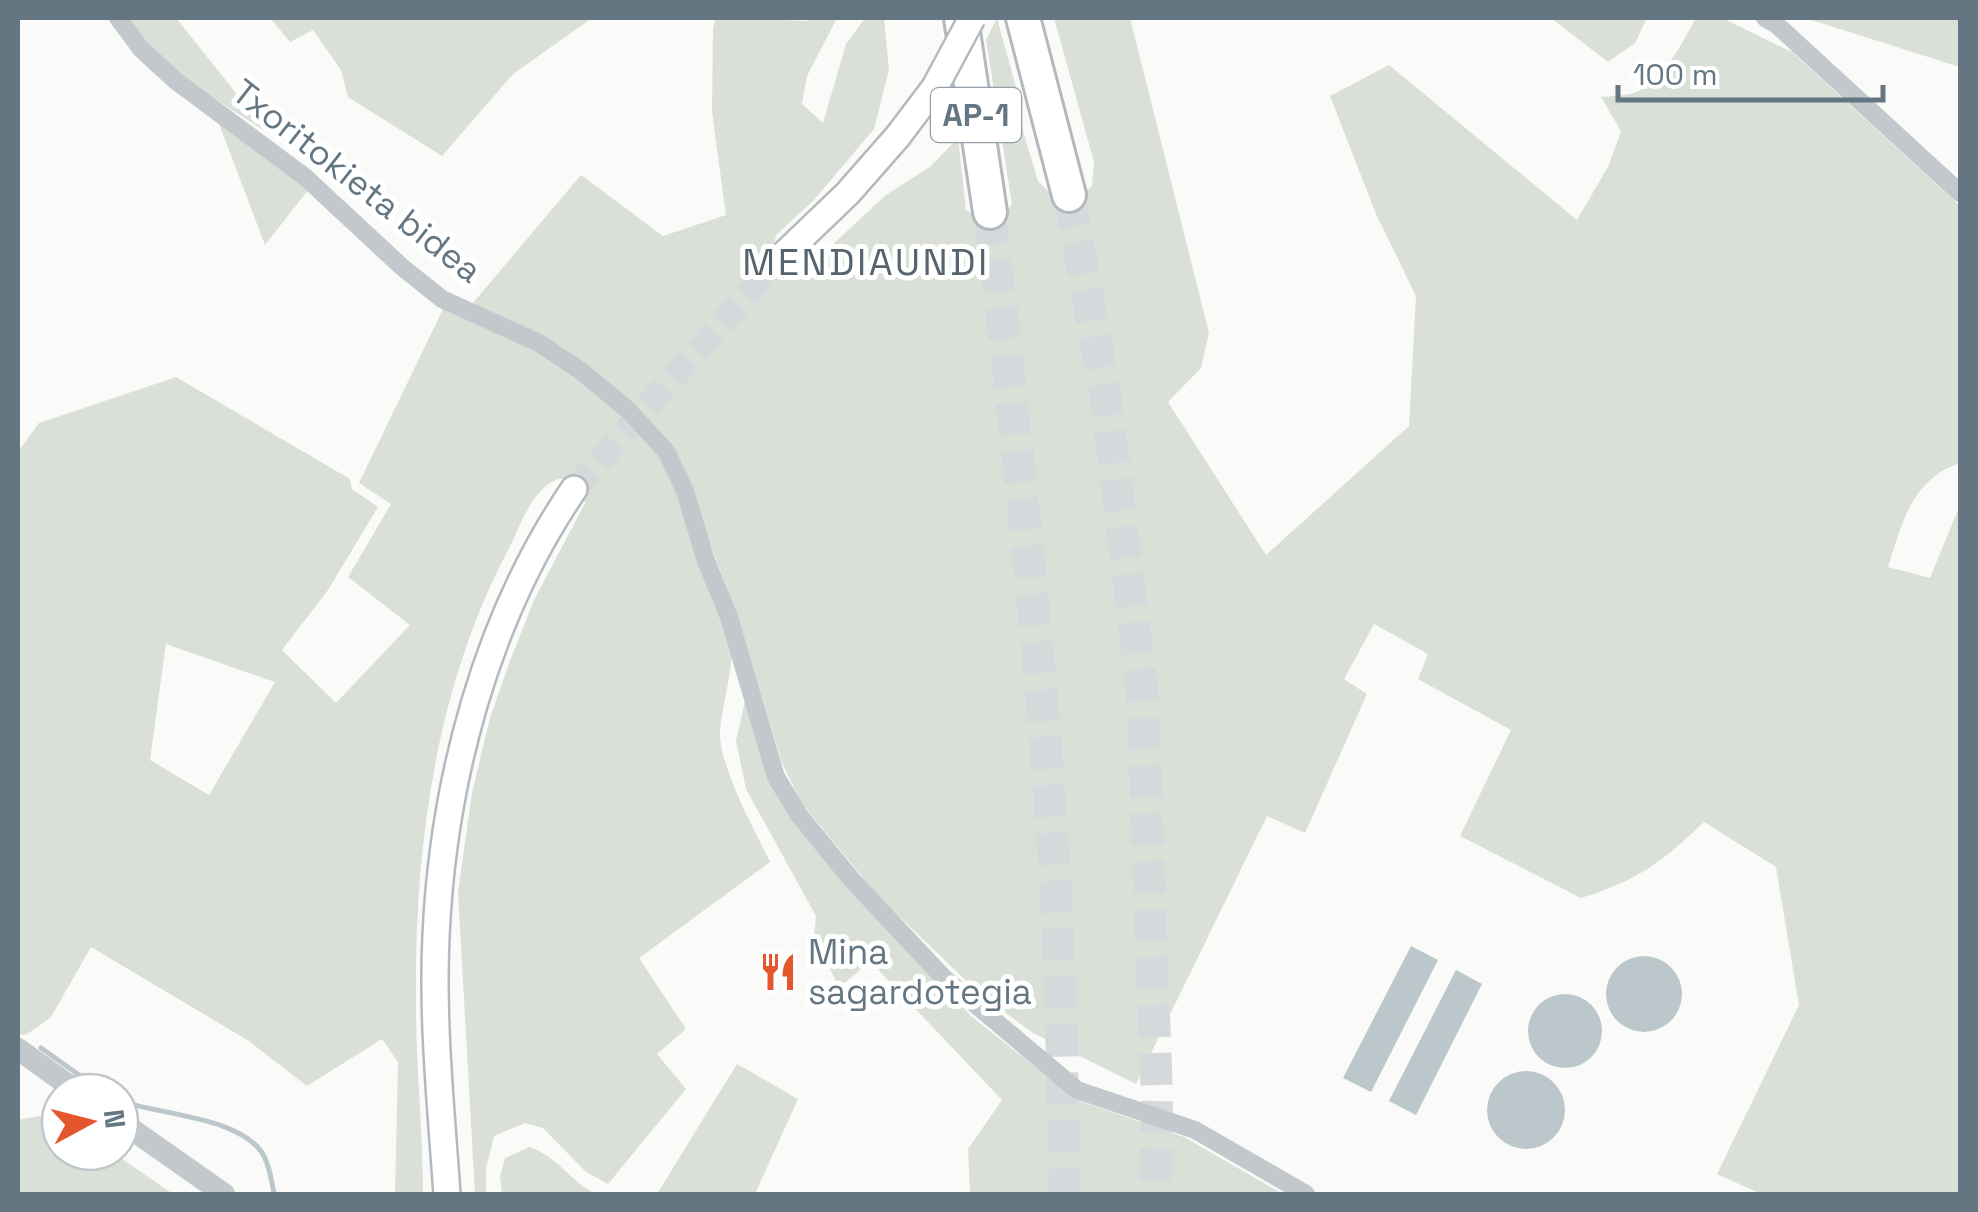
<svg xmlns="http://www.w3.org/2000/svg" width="1978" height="1212" viewBox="0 0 1978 1212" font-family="'Space Grotesk',sans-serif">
	<rect width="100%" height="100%" fill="#fafaf8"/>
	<!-- green -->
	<path fill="#dadfd7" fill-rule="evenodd" d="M 126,18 L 176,18 L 268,133 C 212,97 168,71 126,18 Z
		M 270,18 L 592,18 L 513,74 L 442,156 L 348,97 L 341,70 L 313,30 L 290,42 Z
		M 716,18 L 807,21 L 809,18 L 837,18 L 807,76 L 802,104 L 823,123 L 846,44 L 865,18 L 884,18 L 889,70 L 874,129 L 814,200 L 776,235 L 772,256 L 791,266 L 817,259 L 886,195 L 930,167 L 958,138 L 966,210 L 980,220 L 1002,218 L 1012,204 L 986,40 L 997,18 L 1019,98 L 1023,131 L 1038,181 L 1057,200 L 1078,197 L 1092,186 L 1094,162 L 1054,18 L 1130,18 L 1209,333 L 1201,368 L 1168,402 L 1266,555 L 1409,426 L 1416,296 L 1376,214 L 1330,96 L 1389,65 L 1577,220 L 1609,165 L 1621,131 L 1601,97 C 1611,96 1624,96 1634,93 C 1663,82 1682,43 1696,18 L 1722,18 L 1792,52 L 1960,206 L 1960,463 C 1912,479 1902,523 1888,567 L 1930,578 L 1960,505 L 1960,1194 L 1761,1194 L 1717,1174 L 1799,1005 L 1776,867 L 1704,822 C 1662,862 1637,881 1581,898 L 1460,836 L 1511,730 L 1418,679 L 1428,654 L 1374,624 L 1344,679 L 1367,694 L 1305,833 L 1267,816 L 1136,1084 L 1033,1033 L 980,994 L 877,895 L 801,802 L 782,763 L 736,611 L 708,539 L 645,420 L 472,304 L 581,175 L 663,236 L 726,215 L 712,112 L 713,28 Z
		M 1551,18 L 1647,18 L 1635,43 L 1608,62 Z
		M 1805,18 L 1960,18 L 1960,67 Z
		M 218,121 L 309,189 L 265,245 Z
		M 444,307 C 528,344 624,387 669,473 C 679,491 684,512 690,531 C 704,570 718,609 732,647 C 732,677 722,703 720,732 C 719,766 755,831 770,862 L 639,958 L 686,1029 L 657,1054 L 686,1089 L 608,1184 L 586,1172 L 543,1128 L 525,1123 L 494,1136 L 486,1168 L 486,1194 L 475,1194 L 458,892 L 472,793 L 490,718 L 510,661 L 534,600 L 585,503 L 582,481 C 576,480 565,478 559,479 C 532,486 519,530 507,552 C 435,690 414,850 416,1004 C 416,1067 423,1131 423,1194 L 395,1194 L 398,1062 L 382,1039 L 307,1086 L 249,1041 L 91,947 L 51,1017 L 26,1035 L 18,1034 L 18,452 L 39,423 L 176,377 L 350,479 L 352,489 L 378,507 L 328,590 L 282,650 L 336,703 L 410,625 L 348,577 L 391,504 L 359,483 ZM 166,644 L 275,682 L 209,795 L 150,760 Z
		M 746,697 L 768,777 L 861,899 L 971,1016 L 1077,1100 L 1184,1137 L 1283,1194 L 970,1194 L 968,1149 L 1002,1100 L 870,961 L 839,988 L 814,935 L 816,916 L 746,789 L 736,741 Z
		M 737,1064 L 798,1099 L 755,1194 L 657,1194 Z
		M 56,1113 L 60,1116 L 60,1152 L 112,1152 L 173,1194 L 18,1194 L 18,1120 Z
		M 529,1147 C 556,1155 571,1182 596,1194 L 502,1194 L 500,1176 L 505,1158 Z"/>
	<!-- water -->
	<path fill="#bbc7cb" d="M 1411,946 L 1438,960 L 1371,1092 L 1343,1078 Z
		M1606 994a38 38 0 1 1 76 0a38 38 0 1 1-76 0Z
		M 1456,970 L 1482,984 L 1416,1115 L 1389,1101 Z
		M1528 1031a37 37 0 1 1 74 0a37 37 0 1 1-74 0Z
		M1487 1110a39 39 0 1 1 78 0a39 39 0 1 1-78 0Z"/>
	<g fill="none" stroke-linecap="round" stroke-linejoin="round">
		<!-- stream -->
		<path stroke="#bbc7cb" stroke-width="5" d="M 41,1048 L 103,1092
			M 120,1101 C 161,1115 243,1117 264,1156 C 270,1168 272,1182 274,1194"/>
		<!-- secondary-tunnel -->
		<path stroke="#d5d9db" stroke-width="25" stroke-dasharray="25 12" stroke-linecap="butt" d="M 574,489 L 777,261"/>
		<!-- motorway-tunnel -->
		<path stroke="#d5d9db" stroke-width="32" stroke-dasharray="32 16" stroke-linecap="butt" d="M 1069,195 L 1106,398 L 1142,691 L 1157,1097 L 1155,1194
			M 990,212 C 1019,461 1048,710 1059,960 C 1062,1038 1063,1116 1065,1194"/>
		<!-- secondary casing -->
		<g stroke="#b3babf" stroke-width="30">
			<path id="secondary" d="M 777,261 L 848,193 L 898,136
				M 447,1194 C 441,1109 432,1021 436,936 C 443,781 486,618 574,489"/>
		</g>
		<!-- motorway casing -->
		<g stroke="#b4b9bd" stroke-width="38">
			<path id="motorway" d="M 961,18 L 990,212
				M 1023,18 L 1069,195"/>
		</g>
		<!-- minor -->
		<path stroke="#c3c8cc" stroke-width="18" d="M 118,18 L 141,49 L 176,81 L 305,177 L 402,267 L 442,299 L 539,343 L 581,371 L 628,410 L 666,451 L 685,491 L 705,558 L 729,617 L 776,777 L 799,815 L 852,880 L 944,978 L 1077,1090 L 1195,1130 L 1306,1194
			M 1765,18 L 1777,25 L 1960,193"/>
		<!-- tertiary -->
		<path stroke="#c3c8cc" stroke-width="22" d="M 18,1049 L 78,1092
			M 120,1121 L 224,1194"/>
		<!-- secondary -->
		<use href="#secondary" stroke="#fff" stroke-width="25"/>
		<!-- motorway -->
		<use href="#motorway" stroke="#fff" stroke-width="32"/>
		<!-- secondary-bridge casing -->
		<g stroke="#b3babf" stroke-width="30" stroke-linecap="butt">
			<path id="secondary-bridge" d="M 898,136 L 935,87 L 972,18"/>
		</g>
		<!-- secondary-bridge -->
		<use href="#secondary-bridge" stroke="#fff" stroke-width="25"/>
	</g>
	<!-- icons -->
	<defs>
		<g id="restaurant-bare" transform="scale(3)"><path d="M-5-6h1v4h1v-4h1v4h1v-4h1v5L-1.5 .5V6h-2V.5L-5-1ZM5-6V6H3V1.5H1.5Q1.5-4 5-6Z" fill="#e4572e" stroke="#fff" stroke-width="2.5" paint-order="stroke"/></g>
	</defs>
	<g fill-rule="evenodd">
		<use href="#restaurant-bare" x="778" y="972"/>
	</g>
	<g text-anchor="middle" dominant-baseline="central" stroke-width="10" stroke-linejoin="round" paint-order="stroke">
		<!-- shield labels -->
		<rect fill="#fff" stroke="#939fa8" stroke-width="2.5" x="931" y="88" width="90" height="54" rx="8"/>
		<g font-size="32" font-weight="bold" fill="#657683">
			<text x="976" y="115">AP-1</text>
		</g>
		<!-- street labels -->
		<g font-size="35" fill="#657683" stroke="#fff">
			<text transform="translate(357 181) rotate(38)">Txoritokieta bidea</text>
		</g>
		<!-- poi labels -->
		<g font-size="35" fill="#657683" stroke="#fff" text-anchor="start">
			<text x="808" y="952">Mina<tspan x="808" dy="40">sagardotegia</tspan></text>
		</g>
		<!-- neighbourhood labels -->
		<g font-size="38" letter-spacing="2.5" fill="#57646e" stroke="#fff">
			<text x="866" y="262">MENDIAUNDI</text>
		</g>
	</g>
	<!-- border -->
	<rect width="1978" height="1212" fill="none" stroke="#657683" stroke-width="40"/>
	<!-- north arrow -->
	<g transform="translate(90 1122) rotate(83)"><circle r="48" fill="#ffffff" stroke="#c1c8cd" stroke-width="2.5"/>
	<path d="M0-8L18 38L0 25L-18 38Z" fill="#e4572e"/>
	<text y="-15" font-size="28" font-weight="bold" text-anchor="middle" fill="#657683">N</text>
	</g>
	<!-- scale -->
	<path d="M1618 85v15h265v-15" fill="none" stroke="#657683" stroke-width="5"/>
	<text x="1633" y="85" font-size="30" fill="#657683" stroke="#ffffff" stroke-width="8" paint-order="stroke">100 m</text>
</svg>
